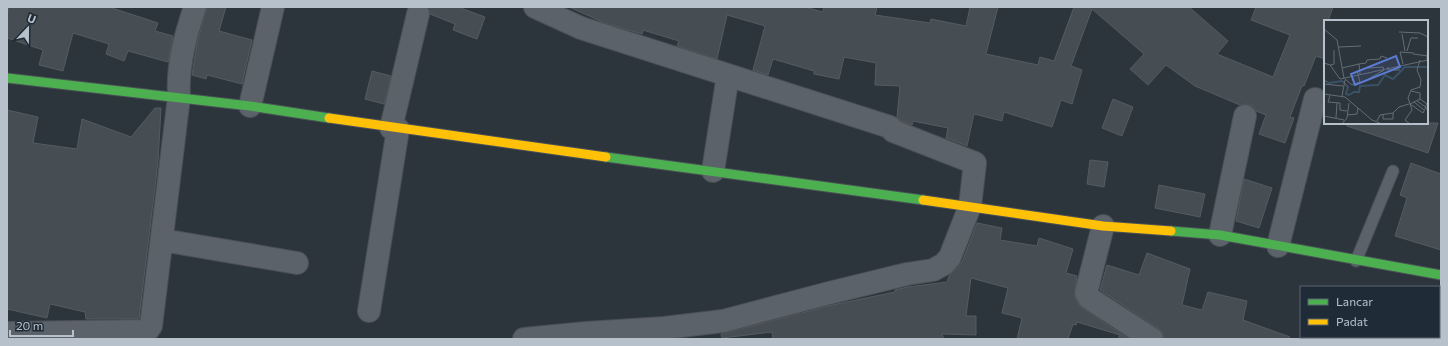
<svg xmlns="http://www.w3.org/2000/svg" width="1448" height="346" viewBox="0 0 1448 346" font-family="Commissioner,sans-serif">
	<rect width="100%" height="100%" fill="#2c343c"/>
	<!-- building -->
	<path fill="#464d53" stroke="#545c63" d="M 9,7 L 109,7 L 158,23 L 155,31 L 173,36 L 168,62 L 128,51 L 124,61 L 106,54 L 109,44 L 73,33 L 63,71 L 39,65 L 43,50 L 7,38 L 7,14 Z
		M 207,7 L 226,7 L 219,31 L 252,40 L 242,84 L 207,75 L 206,79 L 192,75 L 197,43 Z
		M 428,7 L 458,7 L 485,17 L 477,39 L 453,30 L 455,24 L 430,14 Z
		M 569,7 L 805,7 L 823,12 L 824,7 L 877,7 L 875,15 L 930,23 L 931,19 L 966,26 L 970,7 L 998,7 L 986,54 L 1038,65 L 1040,57 L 1054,61 L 1074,7 L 1189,7 L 1228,41 L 1217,54 L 1273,77 L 1290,35 L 1251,20 L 1256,7 L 1333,7 L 1328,21 L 1325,21 L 1325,59 L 1316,56 L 1304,86 L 1302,86 L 1290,117 L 1294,118 L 1285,143 L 1259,134 L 1266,115 L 1256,111 L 1253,106 L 1248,104 L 1240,105 L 1195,86 L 1166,65 L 1148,85 L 1130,69 L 1144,54 L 1092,9 L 1071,66 L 1082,70 L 1072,104 L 1061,100 L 1052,127 L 1004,112 L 1002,121 L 974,114 L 967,146 L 946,138 L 948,128 L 913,121 L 912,125 L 901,121 L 897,117 L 900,86 L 875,85 L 876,63 L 844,57 L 839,79 L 814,74 L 814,71 L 773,59 L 768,75 L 753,70 L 765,26 L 727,15 L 717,59 L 677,46 L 679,41 L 643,30 L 642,34 L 605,23 Z
		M 372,71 L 391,76 L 384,104 L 365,99 Z
		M 1113,99 L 1133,107 L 1122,136 L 1102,128 Z
		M 155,108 L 161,108 L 158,162 L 139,319 L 86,319 L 85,312 L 50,304 L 47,318 L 7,309 L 7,110 L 38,117 L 33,143 L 77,149 L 82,119 L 131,137 Z
		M 1347,123 L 1438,123 L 1428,153 L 1347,126 Z
		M 1090,160 L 1108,162 L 1104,187 L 1087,184 Z
		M 1411,163 L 1441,174 L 1441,250 L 1395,236 L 1407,198 L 1400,195 Z
		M 1244,179 L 1272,188 L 1259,228 L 1236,221 Z
		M 1159,185 L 1205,194 L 1200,217 L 1155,208 Z
		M 977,223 L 1002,228 L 1000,240 L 1037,246 L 1039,238 L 1073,249 L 1066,273 L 1077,276 L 1074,295 L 1078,304 L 1082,308 L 1129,339 L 1118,339 L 1120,335 L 1077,322 L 1076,325 L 1073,324 L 1068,339 L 1017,339 L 1022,318 L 1002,313 L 1008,288 L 971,278 L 966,316 L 976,316 L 976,335 L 942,334 L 944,339 L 773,339 L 772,332 L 722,338 L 721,334 L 832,305 L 895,292 L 895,290 L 908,287 L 947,282 L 949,276 L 953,272 L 962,262 Z
		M 1147,253 L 1190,269 L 1182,305 L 1202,310 L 1208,292 L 1247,301 L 1243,320 L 1290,337 L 1289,339 L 1164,339 L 1163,333 L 1159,329 L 1100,290 L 1107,265 L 1139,275 Z"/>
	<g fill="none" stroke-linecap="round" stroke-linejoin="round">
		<!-- lane casing -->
		<g stroke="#4a5056" stroke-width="13">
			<path id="lane" d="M 1356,261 L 1393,171"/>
		</g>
		<!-- street casing -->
		<g stroke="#4a5056" stroke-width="24">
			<path id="street" d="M 250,106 L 273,7
				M 391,128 L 418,14
				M 713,171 L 728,75
				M 1103,226 L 1086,293 L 1089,298 L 1152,339
				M 1220,235 L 1245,116
				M 162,240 L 297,263
				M 1278,246 L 1315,99
				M 369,311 L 398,129
				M 7,333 L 147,331 L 151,326 L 179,97 C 177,66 185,36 195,7
				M 524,339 L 586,333 L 664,328 L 723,321 L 829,293 L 907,274 L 933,270 L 944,264 L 950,257 L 970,206 L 975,163 L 893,131 L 890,127 L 581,28 L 535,7"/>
		</g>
		<!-- fast casing -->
		<g stroke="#4a5056" stroke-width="11">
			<path id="fast" d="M 7,78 L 250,106 L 329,118
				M 606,157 L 923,200
				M 1171,231 L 1220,235 L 1441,275"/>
		</g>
		<!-- slow casing -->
		<g stroke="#4a5056" stroke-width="11">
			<path id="slow" d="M 329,118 L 606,157
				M 923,200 L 1103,226 L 1171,231"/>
		</g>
		<!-- lane -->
		<use href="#lane" stroke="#5c6269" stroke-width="11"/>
		<!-- street -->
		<use href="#street" stroke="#5c6269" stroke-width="22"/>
		<!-- fast -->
		<use href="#fast" stroke="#4caf50" stroke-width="9"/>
		<!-- slow -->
		<use href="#slow" stroke="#ffc107" stroke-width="9"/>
	</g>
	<!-- overview -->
	<g transform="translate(1324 20)">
		<rect width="104" height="104" fill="#2c343c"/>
		<path fill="none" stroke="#3a5266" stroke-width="2" d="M 0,60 L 5,63 L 18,61 L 24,67 L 22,74 L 25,75 L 30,72 L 35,72 L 36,66 L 54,65 L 61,55 L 69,59 L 81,47 L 104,47"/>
		<path fill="none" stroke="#646c75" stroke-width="1" d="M 0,9 L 13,20 L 20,58M 75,12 L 96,13 L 104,17M 78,14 L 81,31M 15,27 L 37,26M 83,31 L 87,18 L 94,18M 89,34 L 104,36M 43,40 L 56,39 L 57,36 L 63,38M 103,40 L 104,17M 0,43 L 6,45 L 16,59 L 104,40M 79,44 L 76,32 L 90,33M 6,45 L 10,44 L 10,30M 64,47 L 64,50 L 76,50M 18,48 L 35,44M 36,54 L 35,44 L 42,43 L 43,40M 21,59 L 28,65 L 36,62 L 33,51M 41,61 L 60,50 L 59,47 L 44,48M 0,64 L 19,66M 87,71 L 96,73 L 96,79M 0,74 L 21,77 L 48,100 L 58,104M 6,75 L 4,82 L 16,83 L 16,90 L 23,91M 18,76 L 21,60M 96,79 L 86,84 L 99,93 L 102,87M 96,79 L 103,84 L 101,87M 93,81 L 103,88 L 104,95M 90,82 L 100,90M 59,94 L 59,99 L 69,99 L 69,93M 23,95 L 33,94 L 34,88M 0,96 L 20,100M 12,98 L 13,83M 53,101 L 56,95 L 69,93 L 75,87 L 85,84M 18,104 L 23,98 L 25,83M 86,104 L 81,100 L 88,90 L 84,78 L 87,70 L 96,67 L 97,60 L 93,50 L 96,40"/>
		<path fill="#5b7cd3" fill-opacity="0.15" stroke="#5b7cd3" stroke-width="2" d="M 72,36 L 76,47 L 31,65 L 27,54 Z"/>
		<rect width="104" height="104" fill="none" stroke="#b7c1cb" stroke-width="2"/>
	</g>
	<!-- border -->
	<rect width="1448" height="346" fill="none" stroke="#b7c1cb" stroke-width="16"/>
	<!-- legend -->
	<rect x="1300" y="286" width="140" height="52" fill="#1f2b37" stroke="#5c6772"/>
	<rect x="1308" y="299" width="20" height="6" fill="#4caf50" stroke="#5c6772"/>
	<text x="1336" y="306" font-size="12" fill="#b7c1cb">Lancar</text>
	<rect x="1308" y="319" width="20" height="6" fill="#ffc107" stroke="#5c6772"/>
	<text x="1336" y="326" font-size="12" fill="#b7c1cb">Padat</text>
	<!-- north arrow -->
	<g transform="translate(28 28) rotate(22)" stroke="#1f2b37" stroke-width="3" paint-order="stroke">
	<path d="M0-3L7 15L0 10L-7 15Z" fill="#b7c1cb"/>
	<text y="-6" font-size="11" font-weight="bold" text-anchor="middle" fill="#b7c1cb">U</text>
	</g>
	<!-- scale -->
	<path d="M10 330v6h63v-6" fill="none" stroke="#b7c1cb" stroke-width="2"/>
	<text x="16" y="330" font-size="12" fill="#b7c1cb" stroke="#1f2b37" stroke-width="3" paint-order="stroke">20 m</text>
</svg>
